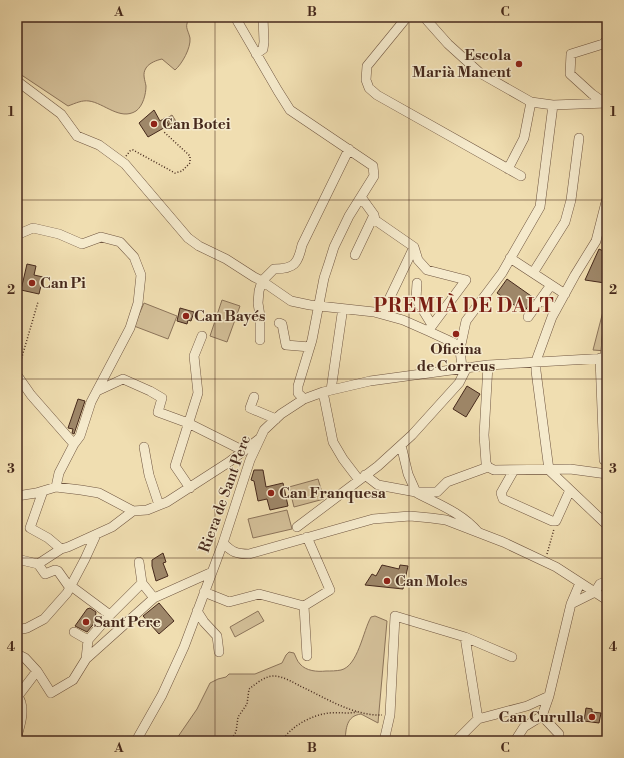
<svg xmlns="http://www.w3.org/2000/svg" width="624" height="758" viewBox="0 0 624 758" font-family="'Libre Bodoni',serif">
	<rect width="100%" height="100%" fill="#f0deb1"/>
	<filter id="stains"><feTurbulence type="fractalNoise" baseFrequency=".005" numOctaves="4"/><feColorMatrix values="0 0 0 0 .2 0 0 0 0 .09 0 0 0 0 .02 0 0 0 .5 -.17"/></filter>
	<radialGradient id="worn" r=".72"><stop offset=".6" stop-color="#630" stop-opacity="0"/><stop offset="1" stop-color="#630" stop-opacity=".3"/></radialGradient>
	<!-- green -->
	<path fill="#d3bf98" stroke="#8c745a" d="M 23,17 L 191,17 C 183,26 188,29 190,38 C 191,48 182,64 175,70 L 162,59 C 157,60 149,63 146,68 C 142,74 145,80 146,86 C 146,94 143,106 136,111 C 120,121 104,103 89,101 C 82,100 76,103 68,106 L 17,72 L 17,23 Z
		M 607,296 L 607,351 L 593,350 Z
		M 222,300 L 240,306 L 227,342 L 210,336 Z
		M 144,303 L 177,316 L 168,339 L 134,326 Z
		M 318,479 L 324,499 L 294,507 L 289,487 Z
		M 287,510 L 292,529 L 253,538 L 248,519 Z
		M 258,611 L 264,621 L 235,637 L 230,627 Z
		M 375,616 L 387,621 L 378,723 L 361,714 C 346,716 346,729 345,741 L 175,741 L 197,709 L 210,683 L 218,679 L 226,677 L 229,674 L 255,674 L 282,663 L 286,655 L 289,652 L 294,653 C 296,657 297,661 300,664 C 306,671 317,672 326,671 C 331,671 336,671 341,670 C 358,666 363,631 371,617 Z"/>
	<!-- water -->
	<path fill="#b6a07e" stroke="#897057" d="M 172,115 L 177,123 L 171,127 L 167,118 Z"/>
	<!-- building -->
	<path fill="#9e8769" stroke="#46291c" d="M 154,110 L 160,121 L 165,118 L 169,125 L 148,137 L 139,123 Z
		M 599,249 L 607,253 L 607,274 L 605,283 L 585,280 Z
		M 27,264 L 36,266 L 34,275 L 43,277 L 39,294 L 21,290 Z
		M 507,279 L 534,298 L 524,312 L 497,293 Z
		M 180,308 L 194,312 L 191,321 L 188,320 L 187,324 L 177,321 Z
		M 467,386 L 480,394 L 466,417 L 453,409 Z
		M 78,399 L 85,401 L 74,434 L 72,433 L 73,429 L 68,428 Z
		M 254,470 L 263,470 L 266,487 L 283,483 L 288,506 L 270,510 L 267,499 L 258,501 L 254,481 L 251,480 Z
		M 163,553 L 166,562 L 163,563 L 168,576 L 156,581 L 152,566 L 152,560 Z
		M 382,565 L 399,569 L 400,565 L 408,566 L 403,589 L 365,585 L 372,574 L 376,576 Z
		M 159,603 L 174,621 L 159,634 L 143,616 Z
		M 90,608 L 96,612 L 95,620 L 96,621 L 87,632 L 75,626 L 87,609 Z
		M 586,708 L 592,709 L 592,712 L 601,713 L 599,723 L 584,721 Z"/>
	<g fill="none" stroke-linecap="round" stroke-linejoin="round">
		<!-- minor casing -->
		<g stroke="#705641" stroke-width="10">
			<path id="minor" d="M 235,17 L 278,91 L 290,110 L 373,166 L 374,176 L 349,216 L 334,247 L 329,263 L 324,278 L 312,340 L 298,386 L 298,393 L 304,399
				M 407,17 L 367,66 L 366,80 L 369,88 L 377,95 L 521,176
				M 424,17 L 448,44 L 480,73 L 531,102 L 553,105 L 607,103
				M 256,54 L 263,49 L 264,42 L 263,17
				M 17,81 L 61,114 L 77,136 L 99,145 L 125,164 L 188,238 L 199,246 L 226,259 L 254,277 L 262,281 L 291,301 L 310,305 L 374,312 L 403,320 L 428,331 L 454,343 L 460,349 L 462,368
				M 605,103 L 592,94 L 570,74 L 571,54 L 603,44 L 607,40
				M 508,169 L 524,138 L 531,102
				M 361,197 L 374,215 L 375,220 L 414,247 L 418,260 L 427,270 L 466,280 L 428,331
				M 19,234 L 33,228 L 59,234 L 82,244 L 101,237 L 120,242 L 134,257 L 141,275 L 138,303 L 130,328 L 91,402 L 80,436 L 74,444
				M 355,255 L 374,215
				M 510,258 L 565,294
				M 533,273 L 565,222 L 571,200 L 579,138
				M 417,283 L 416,299 L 432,325
				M 541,299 L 556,310
				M 382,314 L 414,247
				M 528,317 L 551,285
				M 279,323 L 282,324 L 286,345 L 310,347
				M 260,340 L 260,316 L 258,303 L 259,291 L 262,281 L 274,269 C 294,269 298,264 302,245 L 349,149
				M 460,349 L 466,321 L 502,273 L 540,207 L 553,105
				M 600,358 L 604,460
				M 605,358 L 607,334
				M 17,375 L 31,395 L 74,444 L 59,473 L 56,487
				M 331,390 L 342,314
				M 97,391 L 123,379 L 150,391 L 162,398 L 158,412 L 188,423 L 244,451
				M 323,392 L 333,442 L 343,459 L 359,480
				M 254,397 L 250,408 L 276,419
				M 401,445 L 408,474 L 416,492
				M 144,447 L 149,475 L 159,505
				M 488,467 L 486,463 L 484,435 L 488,365
				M 514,470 L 501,493 L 503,499 L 552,521 L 556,521 L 570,490
				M 549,470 L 536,371 L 536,361 L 552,317 L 575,275 L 596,241 L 607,198
				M 549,470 L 607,525
				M 365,475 L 378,485 L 416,492 L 437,492 L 447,482 L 488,467 L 494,470 L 570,469 L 607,474
				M 190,488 L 175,466 L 198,393 L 194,356 L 202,336
				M 43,491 L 30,528 L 48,538 L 61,549
				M 417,493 C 438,504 462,513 478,532
				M 17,496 L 36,493 L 56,487 L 81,490 L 99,493 L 133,511
				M 297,527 L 378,466 L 412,435 L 459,383 L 467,367
				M 223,543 C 232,552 236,554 249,554 L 373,519 L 410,516 L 431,518 L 446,520 L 503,542 L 556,567 L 607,600
				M 17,559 L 38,564 L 61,549 L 68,547 L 112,527 L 133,511 L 147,510 L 167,502 L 229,462 L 259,439
				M 139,562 L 142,583 L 154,598
				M 38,564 L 45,574 L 55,570 L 58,571 L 70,588
				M 71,586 L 110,615
				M 204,592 L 229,602 L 259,594 L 304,606
				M 571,604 L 595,592 L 600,584 L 607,581
				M 304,606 L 330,590 L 307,537
				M 304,606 L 307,656
				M 197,611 L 204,622 L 217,636 L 219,652
				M 17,630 L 27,628 L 44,619 L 67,593 L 85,559 L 96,535
				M 74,632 L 88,640
				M 465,637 L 478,719
				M 17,654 L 25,658 L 37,671 L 18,696
				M 86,659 L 88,640 L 110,615 L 142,583
				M 37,671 L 51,693 L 73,680 L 86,659 L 154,598 L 212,572
				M 17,695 C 26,706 21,723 17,736
				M 542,716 L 559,734
				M 136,741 L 162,695 L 184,647 L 223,543 L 250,460 L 264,430 L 281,414 L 304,399 L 323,392 L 370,381 L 488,365 L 607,358
				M 384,741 L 390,715 L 395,616 L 465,637 L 512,657
				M 456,741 L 478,719 L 527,706 L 549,696
				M 515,741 L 524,727 L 542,716 L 549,696 L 571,604 L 580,583"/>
		</g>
		<!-- path -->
		<path stroke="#46291c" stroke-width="1.5" stroke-dasharray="1 2" stroke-linecap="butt" d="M 126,156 L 130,151 L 133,150 L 175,173 L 182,171 L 190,163 L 190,156 L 164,132
			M 19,367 L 38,302
			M 547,554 L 554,529
			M 230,741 L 236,732 L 238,717 L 247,704 L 249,689 C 256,684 264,676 274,676 C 282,676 293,682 300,686 C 326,698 353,716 382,715
			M 282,741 C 291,726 312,715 329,713 C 339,712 348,714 357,712"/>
		<!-- minor -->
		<use href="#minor" stroke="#f5eacc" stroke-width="9"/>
	</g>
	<!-- grid -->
	<path fill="none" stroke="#46291c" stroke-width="1" stroke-opacity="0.55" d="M 215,17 L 215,741M 409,17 L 409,741M 17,200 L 607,200M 17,379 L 607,379M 17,558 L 607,558"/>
	<!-- markers -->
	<g fill="#8f2418" stroke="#f5eacc" stroke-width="1.5">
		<circle cx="519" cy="64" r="4"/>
		<circle cx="154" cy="124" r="4"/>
		<circle cx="32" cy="283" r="4"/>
		<circle cx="186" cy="316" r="4"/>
		<circle cx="456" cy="334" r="4"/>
		<circle cx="271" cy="493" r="4"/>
		<circle cx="387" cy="581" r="4"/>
		<circle cx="86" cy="622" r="4"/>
		<circle cx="592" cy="717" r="4"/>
	</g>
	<g text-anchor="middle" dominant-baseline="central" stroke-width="3" stroke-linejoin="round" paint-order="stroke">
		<!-- poi labels -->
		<g font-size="15" font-weight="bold" fill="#46291c" stroke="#f5eacc" text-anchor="start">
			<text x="511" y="55" text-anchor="end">Escola<tspan x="511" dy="17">Marià Manent</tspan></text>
			<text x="162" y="124">Can Botei</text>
			<text x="40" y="283">Can Pi</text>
			<text x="194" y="316">Can Bayés</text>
			<text x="456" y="349" text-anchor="middle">Oficina<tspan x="456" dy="17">de Correus</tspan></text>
			<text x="279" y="493">Can Franquesa</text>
			<text x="395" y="581">Can Moles</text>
			<text x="94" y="622">Sant Pere</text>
			<text x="584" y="717" text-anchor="end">Can Curulla</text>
		</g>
		<!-- street labels -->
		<g font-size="15" fill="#46291c" stroke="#f5eacc">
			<text transform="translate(225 494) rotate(-70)">Riera de Sant Pere</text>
		</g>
		<!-- district labels -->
		<g font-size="19" font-weight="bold" letter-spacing="1" fill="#7a1f14" stroke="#f5eacc">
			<text x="464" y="306">PREMIÀ DE DALT</text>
		</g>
	</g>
	<!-- margin -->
	<rect width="624" height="758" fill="none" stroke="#f0deb1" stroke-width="44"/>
	<rect x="22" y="22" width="580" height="714" fill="none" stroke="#46291c" stroke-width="1.5"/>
	<g font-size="13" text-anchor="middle" font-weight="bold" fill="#46291c">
		<text x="119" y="16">A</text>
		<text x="312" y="16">B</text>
		<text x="505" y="16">C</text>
		<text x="11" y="116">1</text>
		<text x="613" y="116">1</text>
		<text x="11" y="294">2</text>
		<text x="613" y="294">2</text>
		<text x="11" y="473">3</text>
		<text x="613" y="473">3</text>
		<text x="11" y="651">4</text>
		<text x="613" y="651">4</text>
		<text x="119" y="752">A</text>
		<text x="312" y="752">B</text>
		<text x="505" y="752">C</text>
	</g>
	<rect width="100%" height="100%" filter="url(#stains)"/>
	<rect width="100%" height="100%" fill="url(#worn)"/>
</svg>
